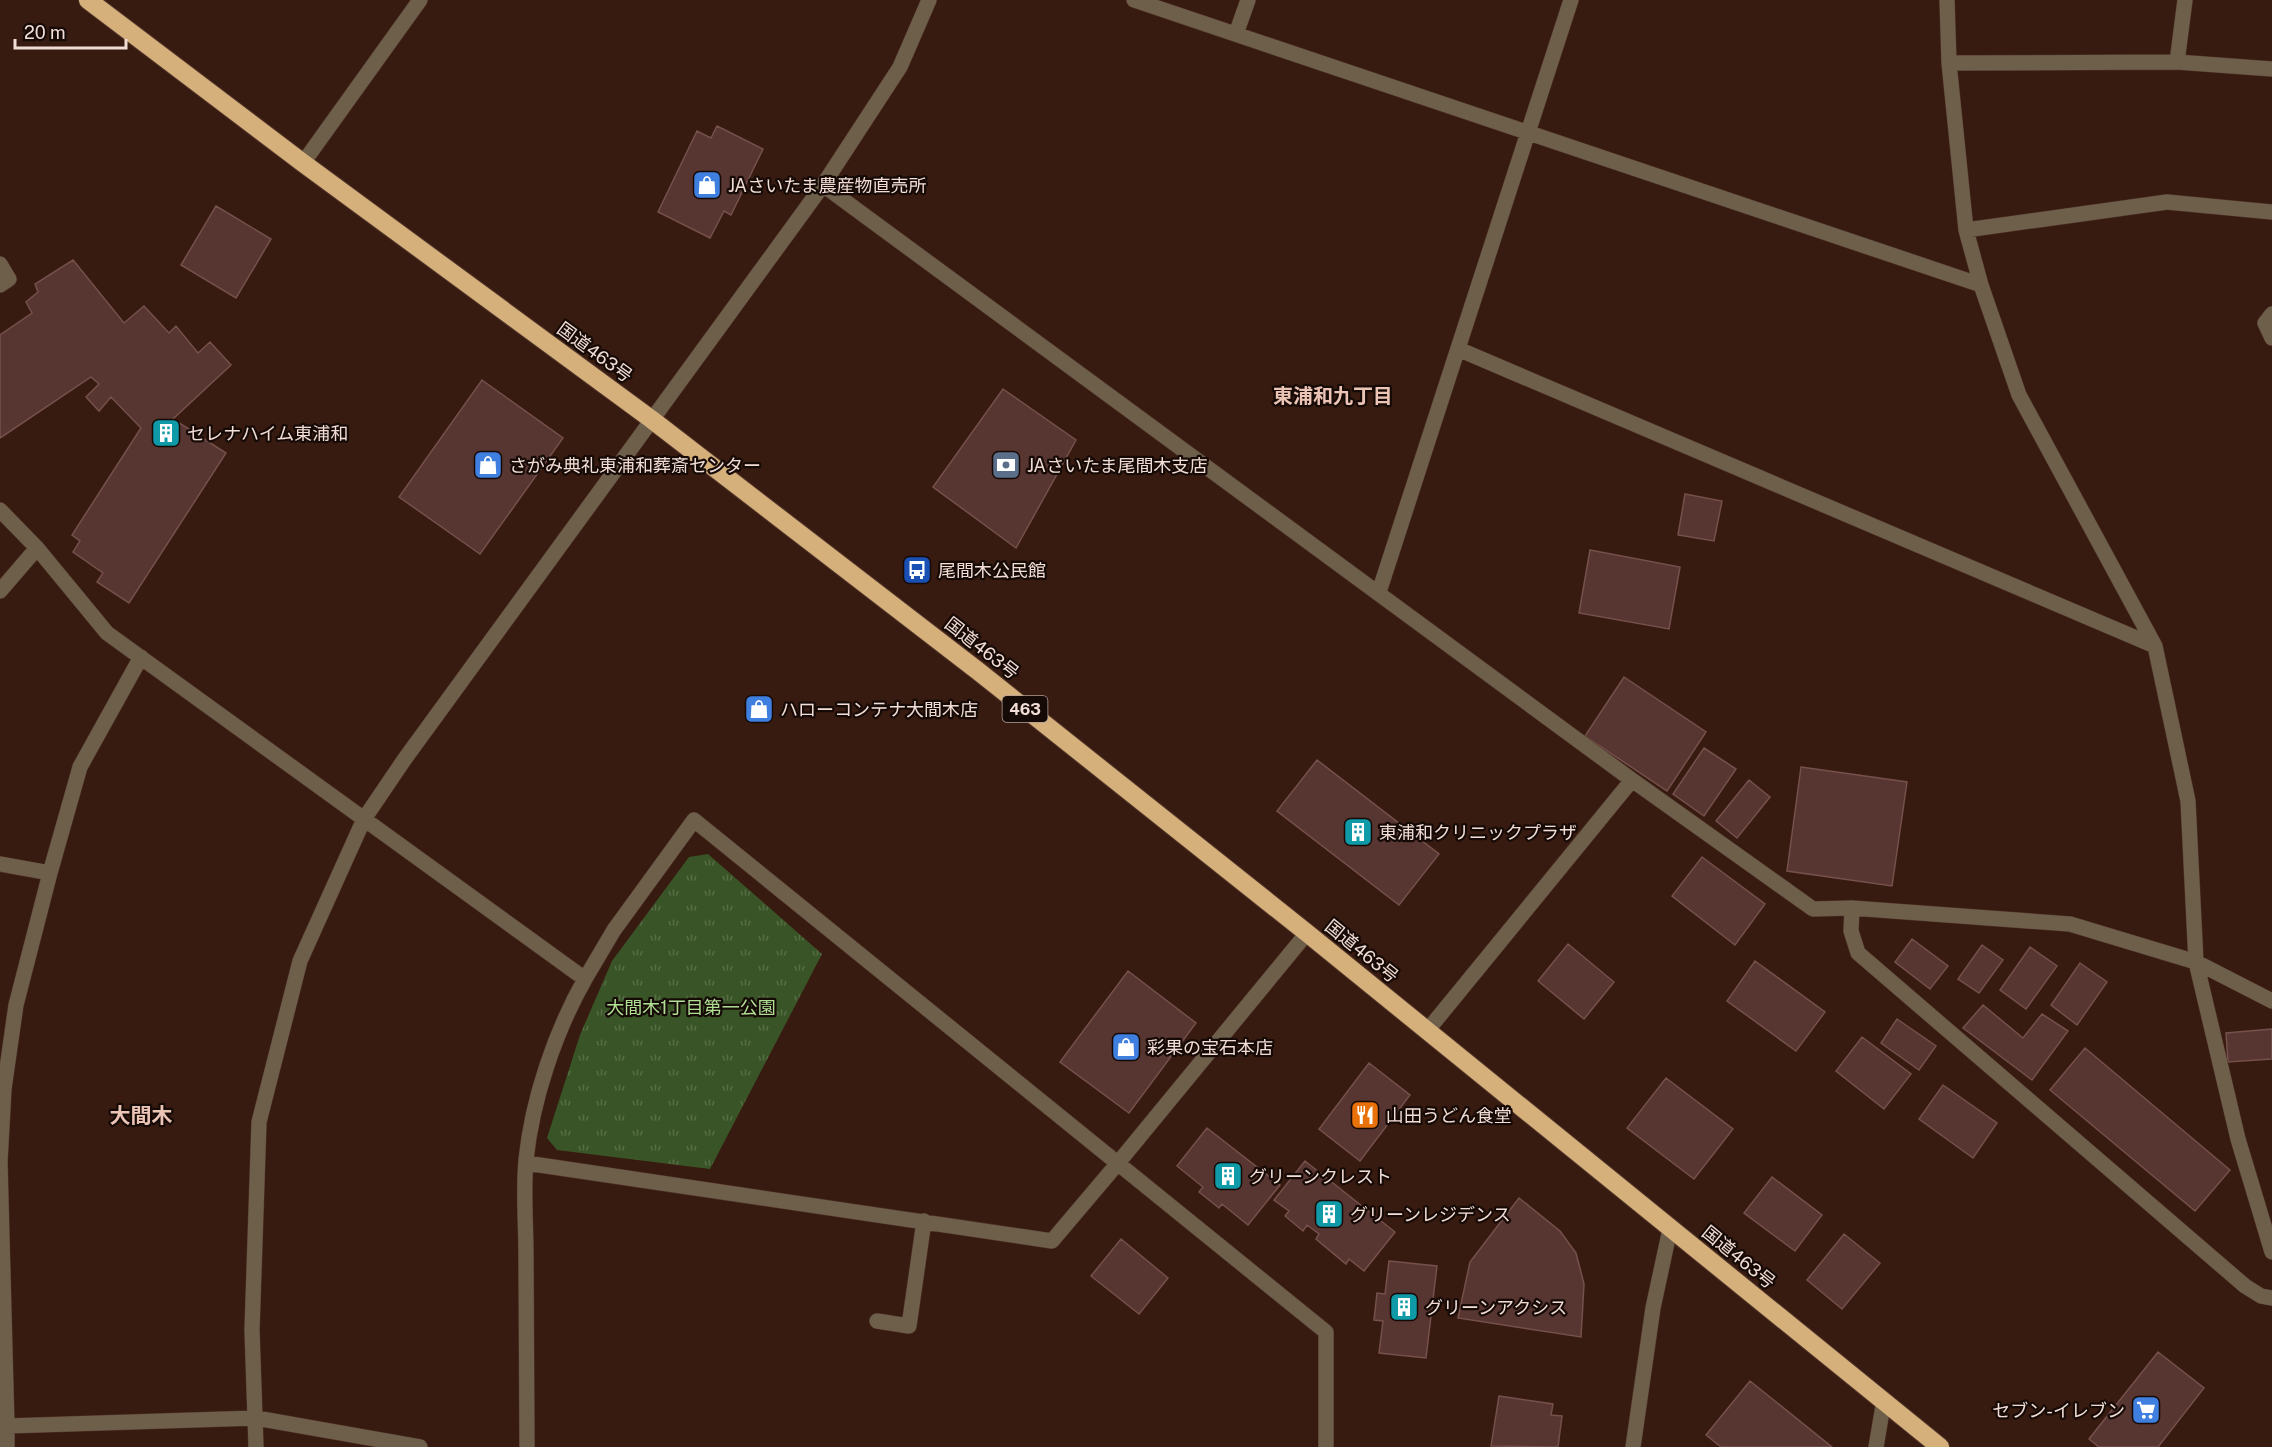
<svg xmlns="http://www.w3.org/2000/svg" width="2272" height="1447" viewBox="0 0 2272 1447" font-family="'Public Sans','Noto Sans JP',sans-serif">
	<defs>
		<pattern id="grass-tufts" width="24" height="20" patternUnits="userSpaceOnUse" patternTransform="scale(1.5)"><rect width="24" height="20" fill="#395527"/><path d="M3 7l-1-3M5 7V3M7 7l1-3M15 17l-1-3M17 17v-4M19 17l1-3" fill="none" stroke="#566d46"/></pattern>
	</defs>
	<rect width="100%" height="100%" fill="#381b10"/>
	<!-- grass -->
	<path fill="url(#grass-tufts)" d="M 708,854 L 822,954 L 710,1169 L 557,1150 L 547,1138 L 580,1035 L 612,961 L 689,857 Z"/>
	<!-- building -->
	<path fill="#573531" stroke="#75504c" stroke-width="1.5" d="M 717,126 L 763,149 L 731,215 L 724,211 L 710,238 L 658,212 L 697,131 L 711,138 Z
		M 216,206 L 271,239 L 236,298 L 181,265 Z
		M 73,260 L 124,323 L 144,306 L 169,333 L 176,326 L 198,353 L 210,342 L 231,365 L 173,419 L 226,453 L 129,603 L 97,582 L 103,573 L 73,552 L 80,541 L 72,535 L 141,428 L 111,397 L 99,411 L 86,397 L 99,384 L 91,377 L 0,438 L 0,335 L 32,313 L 26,302 L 38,292 L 35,284 Z
		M 482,380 L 563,438 L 480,554 L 399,497 Z
		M 1003,389 L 1076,440 L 1016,548 L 933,487 Z
		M 1685,494 L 1722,501 L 1714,541 L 1678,535 Z
		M 1590,550 L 1680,567 L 1669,629 L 1579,613 Z
		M 1624,677 L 1706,732 L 1667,791 L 1585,736 Z
		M 1704,748 L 1736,769 L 1704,816 L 1673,794 Z
		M 1317,760 L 1439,854 L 1399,905 L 1277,811 Z
		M 1801,767 L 1907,782 L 1892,886 L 1787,871 Z
		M 1749,780 L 1770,797 L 1737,838 L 1716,821 Z
		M 1702,857 L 1765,904 L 1735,945 L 1672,896 Z
		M 1912,939 L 1948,966 L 1930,989 L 1895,962 Z
		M 1568,944 L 1614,982 L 1584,1019 L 1538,981 Z
		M 1982,945 L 2003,960 L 1979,993 L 1958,979 Z
		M 2030,947 L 2057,966 L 2026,1009 L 2000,990 Z
		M 1755,961 L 1825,1012 L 1796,1051 L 1727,1001 Z
		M 2080,963 L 2107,982 L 2077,1025 L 2051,1005 Z
		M 1128,971 L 1196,1023 L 1129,1113 L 1060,1062 Z
		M 1983,1005 L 2023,1038 L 2042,1014 L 2068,1031 L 2032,1080 L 1963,1028 Z
		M 1897,1019 L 1936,1046 L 1919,1070 L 1881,1043 Z
		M 2272,1029 L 2272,1059 L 2228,1062 L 2226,1033 Z
		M 1862,1037 L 1911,1074 L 1884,1109 L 1836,1071 Z
		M 2085,1048 L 2230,1170 L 2195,1211 L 2050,1090 Z
		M 1369,1063 L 1410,1095 L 1360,1161 L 1319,1129 Z
		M 1666,1078 L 1733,1129 L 1694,1179 L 1627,1128 Z
		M 1943,1085 L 1997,1123 L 1973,1158 L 1919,1119 Z
		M 1207,1128 L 1280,1185 L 1248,1225 L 1222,1204 L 1219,1208 L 1199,1192 L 1203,1187 L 1177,1166 Z
		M 1305,1161 L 1395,1232 L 1364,1271 L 1349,1259 L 1346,1264 L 1316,1239 L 1319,1234 L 1307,1225 L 1303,1231 L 1285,1216 L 1289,1211 L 1274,1200 Z
		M 1772,1177 L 1822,1215 L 1795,1251 L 1744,1213 Z
		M 1519,1198 L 1560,1231 L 1576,1253 L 1584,1284 L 1581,1337 L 1458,1318 L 1470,1262 Z
		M 1844,1234 L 1880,1263 L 1842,1309 L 1807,1280 Z
		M 1121,1239 L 1168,1278 L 1139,1314 L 1091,1276 Z
		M 1389,1261 L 1437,1266 L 1426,1358 L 1379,1353 L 1383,1321 L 1374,1320 L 1377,1293 L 1385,1294 Z
		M 2158,1352 L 2204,1388 L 2158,1447 L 2099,1447 L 2089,1439 Z
		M 1750,1381 L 1832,1447 L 1721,1447 L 1706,1435 Z
		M 1499,1396 L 1553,1404 L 1551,1415 L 1562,1416 L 1558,1447 L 1491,1446 Z"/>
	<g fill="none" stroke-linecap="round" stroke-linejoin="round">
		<!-- minor casing -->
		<g stroke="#52362c" stroke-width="16">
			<path id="minor" d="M 1134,0 L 1981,285
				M 1947,0 L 1949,63 L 1966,230 L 1981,285 L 2019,395 L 2155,646 L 2188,801 L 2196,962 L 2238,1139 L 2272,1252
				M 1236,34 L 1248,0
				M 2177,62 L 2185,0
				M 1949,63 L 2177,62 L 2272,69
				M 303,163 L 420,0
				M 823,185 L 1632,780 L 1813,909 L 1852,908 L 2070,924 L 2196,962 L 2272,1001
				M 1966,230 L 2167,202 L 2272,212
				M 0,264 L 9,279 L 0,285
				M 2272,314 L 2265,323 L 2272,338
				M 1458,349 L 2155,646
				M 0,510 L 37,548
				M 0,591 L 37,548 L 107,633 L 585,979 C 555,1032 532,1100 526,1160 C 523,1191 526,1224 526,1256 C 526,1319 527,1383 527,1447
				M 1379,592 L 1571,0
				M 141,657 L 80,767 L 50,873 L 16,1005 L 4,1089 L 0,1162 L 7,1426 L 256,1418 L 420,1447
				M 0,864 L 50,873
				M 1852,908 L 1851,931 L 1858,953 L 2245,1286 L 2261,1296 L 2272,1298
				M 585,979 L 614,930 L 694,820 L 1326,1332 L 1326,1447
				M 1427,1031 L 1632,780
				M 526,1163 L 1052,1241 L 1118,1163 L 1307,933
				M 877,1321 L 909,1326 L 924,1221
				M 0,1428 L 7,1426 L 7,1447
				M 256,1447 L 252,1330 L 259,1122 L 300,961 L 364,819 L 404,760 L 823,185 L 900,67 L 929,0
				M 1633,1447 L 1653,1308 L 1670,1229
				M 1876,1447 L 1884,1400"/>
		</g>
		<!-- highway casing -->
		<g stroke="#52362c" stroke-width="20">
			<path id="highway" d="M 88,0 L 303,163 L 651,419 L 978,671 L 1307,933 L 1940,1447"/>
		</g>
		<!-- minor -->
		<use href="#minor" stroke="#6e5f4a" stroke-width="15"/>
		<!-- highway -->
		<use href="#highway" stroke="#d6b07b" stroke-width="18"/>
	</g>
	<!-- icons -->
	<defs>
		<g id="shop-square" transform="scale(1.5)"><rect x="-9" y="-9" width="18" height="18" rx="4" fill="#3f7fe0" stroke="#160a06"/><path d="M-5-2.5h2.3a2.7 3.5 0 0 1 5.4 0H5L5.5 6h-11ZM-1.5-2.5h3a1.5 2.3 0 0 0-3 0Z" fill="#fff"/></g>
		<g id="building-square" transform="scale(1.5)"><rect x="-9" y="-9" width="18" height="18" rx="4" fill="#0f9aa8" stroke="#160a06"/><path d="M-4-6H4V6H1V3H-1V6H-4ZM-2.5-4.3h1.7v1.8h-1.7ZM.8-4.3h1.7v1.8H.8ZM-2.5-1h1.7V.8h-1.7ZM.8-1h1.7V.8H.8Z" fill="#fff"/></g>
		<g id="bank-square" transform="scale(1.5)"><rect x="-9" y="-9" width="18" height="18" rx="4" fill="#5c6f8a" stroke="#160a06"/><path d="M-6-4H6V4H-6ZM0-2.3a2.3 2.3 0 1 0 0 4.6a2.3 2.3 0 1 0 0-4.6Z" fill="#fff"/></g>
		<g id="bus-square" transform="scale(1.5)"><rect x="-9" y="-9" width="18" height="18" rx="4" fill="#1a4fb4" stroke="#160a06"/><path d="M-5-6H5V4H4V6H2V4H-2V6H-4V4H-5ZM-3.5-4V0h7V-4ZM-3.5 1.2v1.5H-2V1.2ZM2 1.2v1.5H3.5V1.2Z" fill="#fff"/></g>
		<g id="restaurant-square" transform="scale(1.5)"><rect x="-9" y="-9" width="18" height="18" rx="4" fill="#e8710a" stroke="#160a06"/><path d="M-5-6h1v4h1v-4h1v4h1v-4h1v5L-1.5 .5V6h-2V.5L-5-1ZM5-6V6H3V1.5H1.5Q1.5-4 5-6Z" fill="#fff"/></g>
		<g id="supermarket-square" transform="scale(1.5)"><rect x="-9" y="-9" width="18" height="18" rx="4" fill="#3f7fe0" stroke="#160a06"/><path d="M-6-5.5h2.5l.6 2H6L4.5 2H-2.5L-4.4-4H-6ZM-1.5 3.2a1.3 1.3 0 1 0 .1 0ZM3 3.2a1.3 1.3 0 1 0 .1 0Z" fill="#fff"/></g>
	</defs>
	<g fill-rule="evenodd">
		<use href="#shop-square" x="707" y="185"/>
		<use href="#building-square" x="166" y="433"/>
		<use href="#shop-square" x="488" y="465"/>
		<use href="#bank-square" x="1006" y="465"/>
		<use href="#bus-square" x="917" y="570"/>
		<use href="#shop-square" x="759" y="709"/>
		<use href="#building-square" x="1358" y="832"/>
		<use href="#shop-square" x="1126" y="1047"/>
		<use href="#restaurant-square" x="1365" y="1115"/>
		<use href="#building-square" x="1228" y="1176"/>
		<use href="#building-square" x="1329" y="1214"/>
		<use href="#building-square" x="1404" y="1307"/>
		<use href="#supermarket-square" x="2146" y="1410"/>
	</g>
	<g text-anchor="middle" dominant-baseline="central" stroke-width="4.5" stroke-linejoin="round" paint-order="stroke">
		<!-- shield labels -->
		<rect fill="#160a06" stroke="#b09e98" stroke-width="1.5" x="1002.5" y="696" width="45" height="26" rx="4.5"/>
		<g font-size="16" font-weight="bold" fill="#f2ddd6">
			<text x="1025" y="709">463</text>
		</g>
		<!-- poi labels -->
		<g font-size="18" fill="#f2ddd6" stroke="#160a06" text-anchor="start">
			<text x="728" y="185">JAさいたま農産物直売所</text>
			<text x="187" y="433">セレナハイム東浦和</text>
			<text x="509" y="465">さがみ典礼東浦和葬斎センター</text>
			<text x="1027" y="465">JAさいたま尾間木支店</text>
			<text x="938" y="570">尾間木公民館</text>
			<text x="780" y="709">ハローコンテナ大間木店</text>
			<text x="1379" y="832">東浦和クリニックプラザ</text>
			<text x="1147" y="1047">彩果の宝石本店</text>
			<text x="1386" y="1115">山田うどん食堂</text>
			<text x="1249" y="1176">グリーンクレスト</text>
			<text x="1350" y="1214">グリーンレジデンス</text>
			<text x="1425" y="1307">グリーンアクシス</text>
			<text x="2125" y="1410" text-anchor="end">セブン-イレブン</text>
		</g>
		<!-- street labels -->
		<g font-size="18" fill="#f2ddd6" stroke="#160a06">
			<text transform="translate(595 352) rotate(36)">国道463号</text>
			<text transform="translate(982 648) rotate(38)">国道463号</text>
			<text transform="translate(1362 951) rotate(39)">国道463号</text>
			<text transform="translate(1739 1257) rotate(39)">国道463号</text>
		</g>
		<!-- park labels -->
		<g font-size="18" fill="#b0df94" stroke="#160a06">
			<text x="691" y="1007">大間木1丁目第一公園</text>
		</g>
		<!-- neighbourhood labels -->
		<g font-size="20" font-weight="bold" fill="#ecc4b6" stroke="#160a06">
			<text x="1333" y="396">東浦和九丁目</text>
		</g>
		<!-- quarter labels -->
		<g font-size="21" font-weight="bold" fill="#ecc4b6" stroke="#160a06">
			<text x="141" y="1115">大間木</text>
		</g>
	</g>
	<!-- scale -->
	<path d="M15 39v9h111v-9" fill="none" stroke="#f2ddd6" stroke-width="3"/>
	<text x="24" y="39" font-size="18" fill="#f2ddd6" stroke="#160a06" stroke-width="4.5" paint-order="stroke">20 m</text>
</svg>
